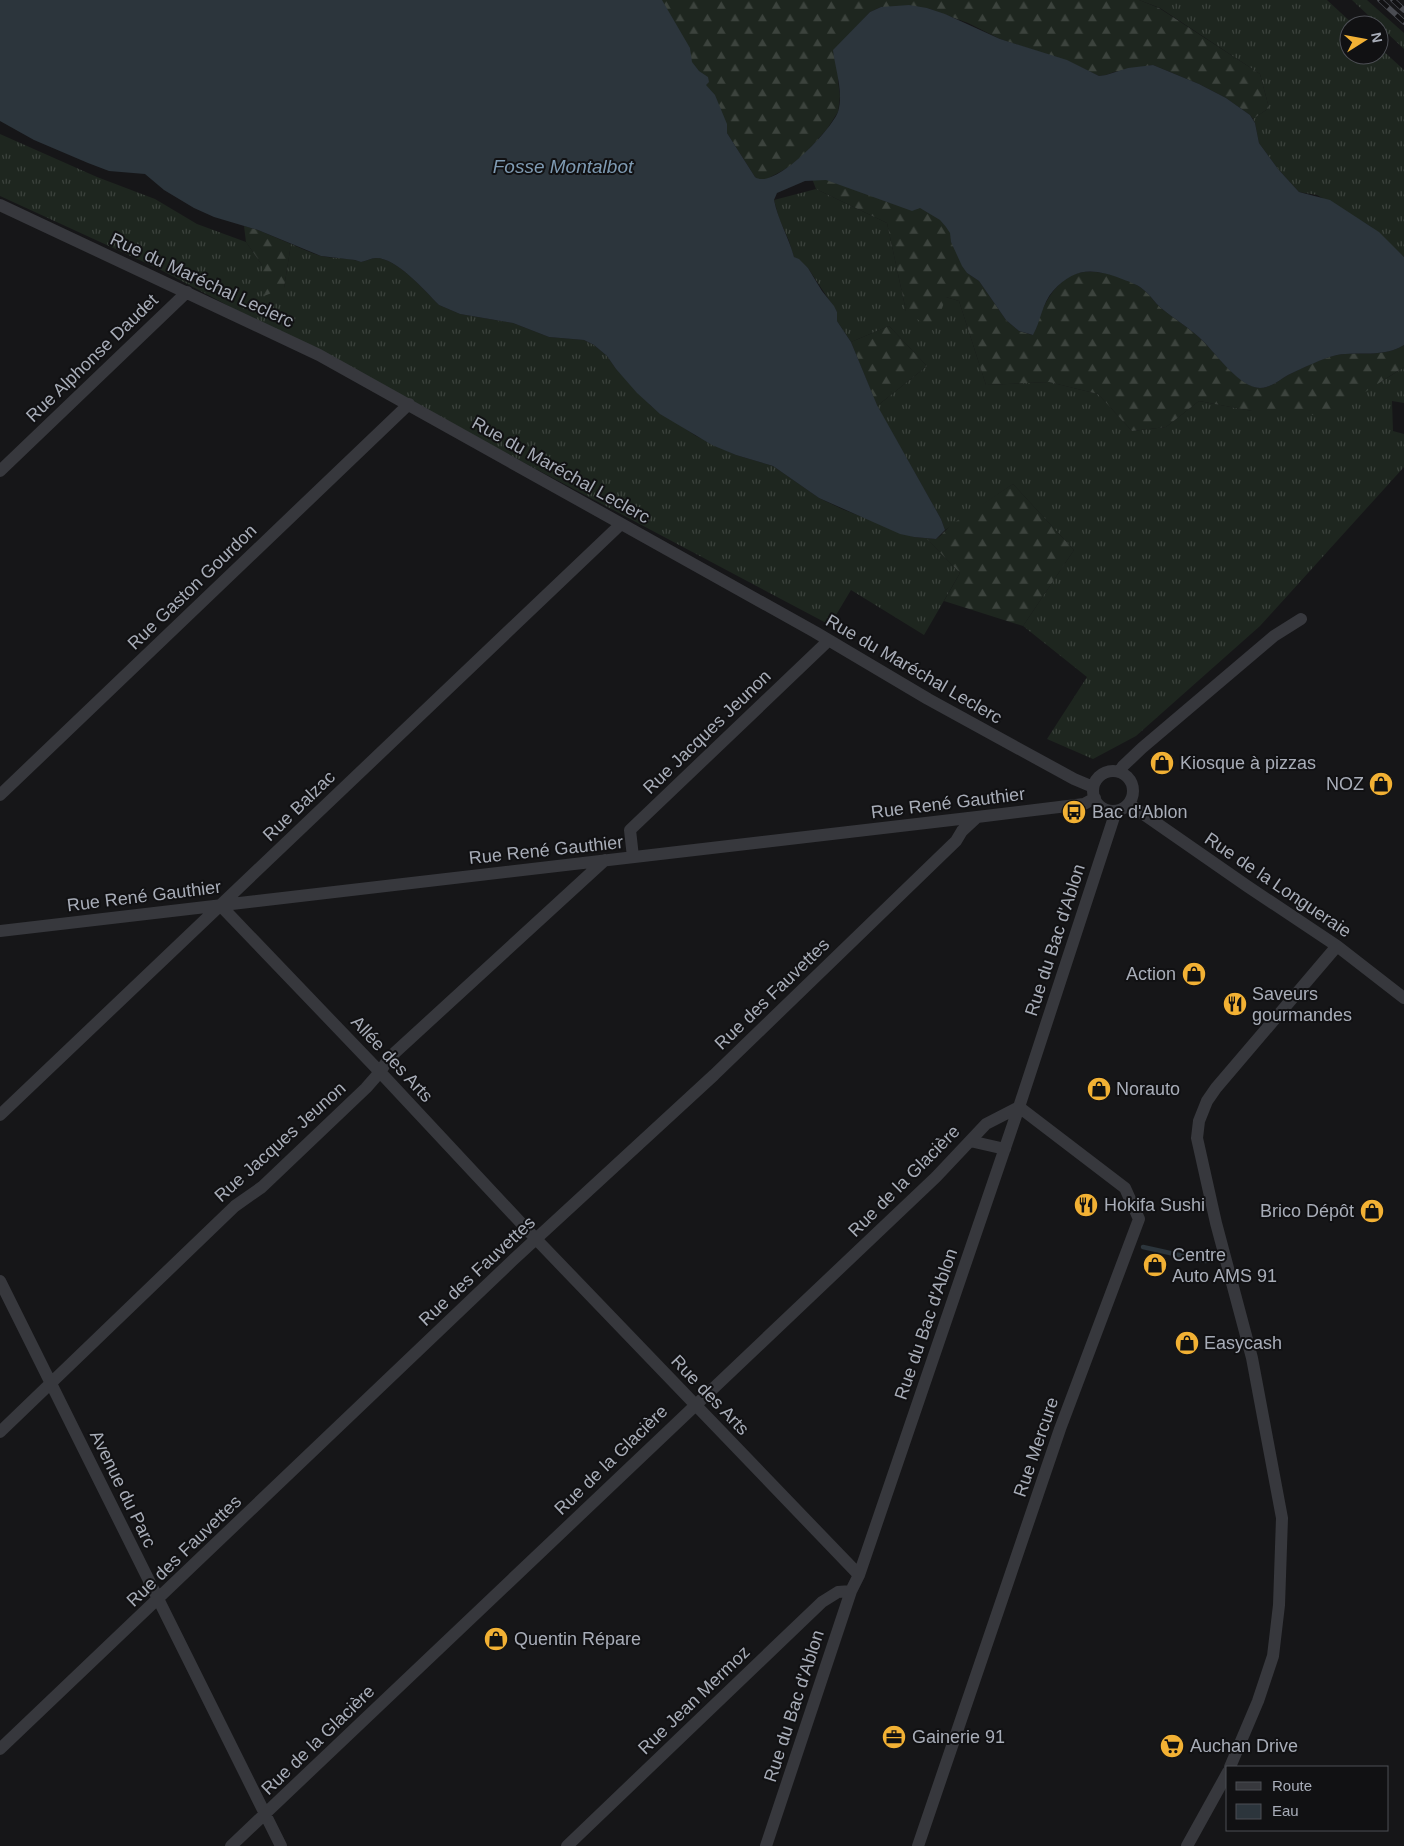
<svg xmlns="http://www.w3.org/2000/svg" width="1404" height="1846" viewBox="0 0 1404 1846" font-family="Helvetica,sans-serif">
	<defs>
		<pattern id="grass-tufts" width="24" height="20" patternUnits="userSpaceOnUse" patternTransform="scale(1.25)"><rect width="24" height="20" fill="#1e261f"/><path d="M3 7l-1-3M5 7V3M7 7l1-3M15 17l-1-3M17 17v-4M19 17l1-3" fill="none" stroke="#3c433d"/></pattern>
		<pattern id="forest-firs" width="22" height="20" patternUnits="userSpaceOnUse" patternTransform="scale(1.25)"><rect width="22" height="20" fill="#1e261f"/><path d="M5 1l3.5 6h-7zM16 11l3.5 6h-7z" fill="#3c433d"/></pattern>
	</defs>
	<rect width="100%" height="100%" fill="#161618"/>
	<!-- grass -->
	<path fill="url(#grass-tufts)" d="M 1139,0 L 1327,0 L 1354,25 L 1349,25 L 1349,55 L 1379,55 L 1379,47 L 1404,70 L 1404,257 L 1370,226 L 1317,195 L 1299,192 L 1278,169 L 1259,143 L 1255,123 L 1253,119 L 1269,108 L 1260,74 L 1160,8 Z
		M 1352,0 L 1367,0 L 1404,33 L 1404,49 Z
		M 0,134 L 97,177 L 155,199 L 197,224 L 246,242 L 262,265 L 284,288 L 291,244 C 301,248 311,253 321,256 C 335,259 349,257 361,262 C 366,261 371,258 376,258 C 397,258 424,290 439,305 L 460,314 L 513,323 L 549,337 L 584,340 L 594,345 L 607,356 L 616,369 L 651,406 L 696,436 L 736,455 L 773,466 L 819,498 L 842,509 L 914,537 L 926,538 L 960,573 L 924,635 L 851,590 L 830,625 L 159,269 L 0,196 Z
		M 816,189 L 887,223 L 906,311 L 946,297 L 959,301 L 986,385 L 1049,382 L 1098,394 L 1132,431 L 1166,427 L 1199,401 L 1252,411 L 1381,382 L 1404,367 L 1404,403 L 1392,401 L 1393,431 L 1404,434 L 1404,467 L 1260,626 L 1136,736 L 1093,759 L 1047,739 L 1087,677 L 1023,626 L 1074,550 L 1013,484 L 945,530 L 941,519 L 877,406 L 927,366 L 889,326 L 851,342 L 837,321 L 837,312 L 808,268 L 794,257 L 789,241 L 779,218 L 774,200 Z"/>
	<!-- forest -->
	<path fill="url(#forest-firs)" d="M 658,0 L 1139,0 L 1159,8 L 1260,74 L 1269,108 L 1253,119 L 1250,115 L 1226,98 L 1199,84 L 1153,65 L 1114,72 L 1106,75 L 1099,76 L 1067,61 L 1000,39 L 968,23 L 927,8 L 881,7 L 870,12 L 844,40 L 838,81 L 840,96 L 838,112 L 827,129 L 805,154 L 789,167 L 765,180 L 759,180 L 755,177 L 727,133 Z
		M 811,176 L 852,184 L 934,210 L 952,231 L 967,273 L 979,281 L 1006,320 L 1019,331 L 1032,335 C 1036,330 1037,324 1039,318 C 1045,302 1053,288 1067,278 C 1087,264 1128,276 1145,291 C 1151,296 1155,303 1161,308 C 1174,319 1190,328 1203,341 C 1216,354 1240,387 1260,388 C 1271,388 1279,380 1288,375 C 1303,368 1321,358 1337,355 C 1360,351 1383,358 1404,345 L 1404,367 L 1328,416 L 1252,411 L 1199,401 L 1166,427 L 1132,431 L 1098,394 L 1049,382 L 986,385 L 959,301 L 946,297 L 934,331 L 906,311 L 887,223 L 816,189 Z
		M 244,226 L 258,230 L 291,244 L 284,288 L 264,296 L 262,265 L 246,242 Z
		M 889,326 L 927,366 L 877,406 L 851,342 Z
		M 1013,484 L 1074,550 L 1023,626 L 944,601 L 960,573 L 926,538 L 936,539 L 940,536 L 952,524 Z"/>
	<!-- water -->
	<path fill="#2c353c" d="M 0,0 L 662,0 L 690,48 L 692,62 L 699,71 L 708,77 L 709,82 L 706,85 L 715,95 L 727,124 L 727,133 L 755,177 C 774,191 831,130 838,112 C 844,92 835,69 833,50 L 870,12 L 881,7 L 909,5 L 927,8 L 945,14 L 1000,39 L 1067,60 L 1099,76 L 1106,75 L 1128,68 L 1153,65 L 1199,84 L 1226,98 L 1250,115 L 1255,123 L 1259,143 L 1278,169 L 1299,192 L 1330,200 L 1379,232 L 1404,257 L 1404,345 C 1383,358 1360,351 1337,355 C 1323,358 1301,369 1288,375 C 1279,380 1271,388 1260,388 C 1240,388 1216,354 1203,341 C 1190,328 1174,319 1161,308 C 1155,303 1151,296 1145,291 C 1139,285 1130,282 1122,279 C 1093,268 1075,267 1053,291 C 1042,303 1041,321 1033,335 L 1019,331 L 1006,320 L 979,281 L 967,273 L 962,266 L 951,242 L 950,233 L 946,227 L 940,220 L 920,208 L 912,211 L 826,180 L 805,181 L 777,193 L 774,200 C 778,220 789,238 794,257 L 799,259 L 808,268 L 822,291 L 834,306 L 837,312 L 837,321 L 851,342 L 877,405 L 941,519 L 945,530 L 936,539 L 914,537 L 900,534 L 819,498 L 773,466 L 736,455 L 712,445 L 660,414 L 637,393 L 616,369 L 607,356 L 594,345 L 584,340 L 549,337 L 513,323 L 460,314 L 439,305 C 424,290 397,258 376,258 C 371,258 366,261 361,262 L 355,260 L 321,256 L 258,230 L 214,217 L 194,208 L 164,190 L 145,174 L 109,171 L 88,163 L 34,140 L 0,121 Z"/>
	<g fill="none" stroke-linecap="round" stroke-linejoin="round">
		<!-- stream -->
		<path stroke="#2c353c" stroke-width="4.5" d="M 1143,1247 L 1206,1261"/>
		<!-- street -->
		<path stroke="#37383d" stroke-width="12" d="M 0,205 L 319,355 L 815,632 L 928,699 L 1074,779 L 1093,787
			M 0,471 L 187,292
			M1093 791a20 20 0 1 1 40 0a20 20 0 1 1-40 0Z
			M 1119,772 L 1123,766 L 1142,748 L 1274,636 L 1301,619
			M 0,795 L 409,404
			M 1129,804 L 1247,886 L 1337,946 L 1404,998
			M 633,857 L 630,830 L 828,641
			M 220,905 L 380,1072 L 536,1239 L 859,1575
			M 0,931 L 977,817 L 1084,804 L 1095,798
			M 0,1115 L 621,524
			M 970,1141 L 1005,1149
			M 0,1281 L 281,1846
			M 0,1432 L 235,1206 L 262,1187 L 366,1088 L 380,1072 L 389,1058 L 605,860
			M 0,1749 L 512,1261 L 714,1075 L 956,841 L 962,831 L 977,817
			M 1230,1767 L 1258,1701 L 1273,1656 L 1279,1605 L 1282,1518 L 1252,1358 L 1216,1223 L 1197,1138 L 1199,1121 L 1207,1101 L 1216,1088 L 1337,946
			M 231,1846 L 936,1177 L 986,1124 L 1019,1107 L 1125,1188 L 1139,1219 L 1060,1429 L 918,1846
			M 567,1846 L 822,1602 L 838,1592 L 851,1591
			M 766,1846 L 851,1591 L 859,1575 L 1019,1107 L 1116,811
			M 1187,1846 L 1228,1772"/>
		<!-- rail casing -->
		<g stroke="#4a4c52" stroke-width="5.5">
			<path id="rail" d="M 1380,0 L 1404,22
				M 1393,0 L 1404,10"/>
		</g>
		<!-- rail -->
		<use href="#rail" stroke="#111113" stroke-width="4" stroke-dasharray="11" stroke-linecap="butt"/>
	</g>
	<!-- icons -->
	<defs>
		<g id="shop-disc" transform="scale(1.25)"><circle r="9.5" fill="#f2b134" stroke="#111113"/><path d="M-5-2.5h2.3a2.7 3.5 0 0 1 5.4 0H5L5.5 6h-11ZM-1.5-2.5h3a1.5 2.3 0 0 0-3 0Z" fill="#111"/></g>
		<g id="bus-disc" transform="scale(1.25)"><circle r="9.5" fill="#f2b134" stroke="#111113"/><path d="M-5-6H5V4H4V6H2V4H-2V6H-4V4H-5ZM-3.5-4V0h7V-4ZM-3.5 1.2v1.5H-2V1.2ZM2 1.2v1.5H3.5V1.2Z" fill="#111"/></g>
		<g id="restaurant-disc" transform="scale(1.25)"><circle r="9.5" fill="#f2b134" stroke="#111113"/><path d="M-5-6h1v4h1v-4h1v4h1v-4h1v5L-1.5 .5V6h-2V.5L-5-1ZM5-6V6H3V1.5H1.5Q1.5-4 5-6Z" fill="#111"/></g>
		<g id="office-disc" transform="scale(1.25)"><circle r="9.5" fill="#f2b134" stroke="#111113"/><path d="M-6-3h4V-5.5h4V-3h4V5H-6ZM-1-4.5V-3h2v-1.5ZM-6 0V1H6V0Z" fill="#111"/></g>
		<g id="supermarket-disc" transform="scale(1.25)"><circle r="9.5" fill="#f2b134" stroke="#111113"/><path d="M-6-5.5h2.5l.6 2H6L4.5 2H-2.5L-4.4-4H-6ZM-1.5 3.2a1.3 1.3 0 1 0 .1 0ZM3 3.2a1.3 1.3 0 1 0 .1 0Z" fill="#111"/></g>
	</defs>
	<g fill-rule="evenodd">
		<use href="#shop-disc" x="1162" y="763"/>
		<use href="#shop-disc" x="1381" y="784"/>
		<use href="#bus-disc" x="1074" y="812"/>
		<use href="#shop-disc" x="1194" y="974"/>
		<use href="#restaurant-disc" x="1235" y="1004"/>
		<use href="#shop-disc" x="1099" y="1089"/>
		<use href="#restaurant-disc" x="1086" y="1205"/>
		<use href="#shop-disc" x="1372" y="1211"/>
		<use href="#shop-disc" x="1155" y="1265"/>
		<use href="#shop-disc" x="1187" y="1343"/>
		<use href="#shop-disc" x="496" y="1639"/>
		<use href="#office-disc" x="894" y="1737"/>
		<use href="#supermarket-disc" x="1172" y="1746"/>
	</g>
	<g text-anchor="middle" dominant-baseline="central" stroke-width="4" stroke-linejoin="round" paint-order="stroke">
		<!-- street labels -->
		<g font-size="18" fill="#a8adb8" stroke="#111113">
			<text transform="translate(202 280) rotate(25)">Rue du Maréchal Leclerc</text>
			<text transform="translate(92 358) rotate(-44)">Rue Alphonse Daudet</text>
			<text transform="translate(561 470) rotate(29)">Rue du Maréchal Leclerc</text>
			<text transform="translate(192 587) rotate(-44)">Rue Gaston Gourdon</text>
			<text transform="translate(914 669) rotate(30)">Rue du Maréchal Leclerc</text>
			<text transform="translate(707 732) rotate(-44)">Rue Jacques Jeunon</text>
			<text transform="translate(948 803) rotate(-7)">Rue René Gauthier</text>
			<text transform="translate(299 806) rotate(-44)">Rue Balzac</text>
			<text transform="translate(546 850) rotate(-6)">Rue René Gauthier</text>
			<text transform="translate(1278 885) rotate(34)">Rue de la Longueraie</text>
			<text transform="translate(144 896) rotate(-7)">Rue René Gauthier</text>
			<text transform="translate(1055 940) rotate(-72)">Rue du Bac d'Ablon</text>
			<text transform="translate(772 994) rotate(-44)">Rue des Fauvettes</text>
			<text transform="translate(392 1059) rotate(47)">Allée des Arts</text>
			<text transform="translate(280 1142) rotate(-42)">Rue Jacques Jeunon</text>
			<text transform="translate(904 1181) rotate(-45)">Rue de la Glacière</text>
			<text transform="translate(477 1271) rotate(-43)">Rue des Fauvettes</text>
			<text transform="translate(926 1324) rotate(-71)">Rue du Bac d'Ablon</text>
			<text transform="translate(710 1395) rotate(46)">Rue des Arts</text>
			<text transform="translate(1036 1447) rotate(-71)">Rue Mercure</text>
			<text transform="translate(611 1460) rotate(-44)">Rue de la Glacière</text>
			<text transform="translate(123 1489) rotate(64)">Avenue du Parc</text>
			<text transform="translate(184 1551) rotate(-44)">Rue des Fauvettes</text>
			<text transform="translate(694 1700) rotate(-44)">Rue Jean Mermoz</text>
			<text transform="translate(794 1706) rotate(-72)">Rue du Bac d'Ablon</text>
			<text transform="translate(318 1740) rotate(-44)">Rue de la Glacière</text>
		</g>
		<!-- poi labels -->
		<g font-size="18" fill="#a8adb8" stroke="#111113" text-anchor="start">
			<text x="1180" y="763">Kiosque à pizzas</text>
			<text x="1364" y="784" text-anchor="end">NOZ</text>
			<text x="1092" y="812">Bac d'Ablon</text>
			<text x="1176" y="974" text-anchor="end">Action</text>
			<text x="1252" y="994">Saveurs<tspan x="1252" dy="21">gourmandes</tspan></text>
			<text x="1116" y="1089">Norauto</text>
			<text x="1104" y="1205">Hokifa Sushi</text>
			<text x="1354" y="1211" text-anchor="end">Brico Dépôt</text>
			<text x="1172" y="1255">Centre<tspan x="1172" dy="21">Auto AMS 91</tspan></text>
			<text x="1204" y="1343">Easycash</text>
			<text x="514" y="1639">Quentin Répare</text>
			<text x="912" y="1737">Gainerie 91</text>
			<text x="1190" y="1746">Auchan Drive</text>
		</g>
		<!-- water labels -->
		<g font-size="19" font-style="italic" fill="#7f9bb3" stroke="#111113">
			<text x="563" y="166">Fosse Montalbot</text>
		</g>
	</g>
	<!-- legend -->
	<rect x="1226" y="1766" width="162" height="65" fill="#111113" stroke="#4d4f55"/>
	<rect x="1236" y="1782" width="25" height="8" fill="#37383d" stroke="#4d4f55"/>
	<text x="1272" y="1791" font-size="15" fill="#a8adb8">Route</text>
	<rect x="1236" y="1804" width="25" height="15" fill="#2c353c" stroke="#4d4f55"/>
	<text x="1272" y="1816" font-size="15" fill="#a8adb8">Eau</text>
	<!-- north arrow -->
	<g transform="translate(1364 40) rotate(79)"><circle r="24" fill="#111113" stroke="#4d4f55"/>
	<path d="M0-4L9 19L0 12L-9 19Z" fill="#f2b134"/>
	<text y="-8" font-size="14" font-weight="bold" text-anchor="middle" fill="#a8adb8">N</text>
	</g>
</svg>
